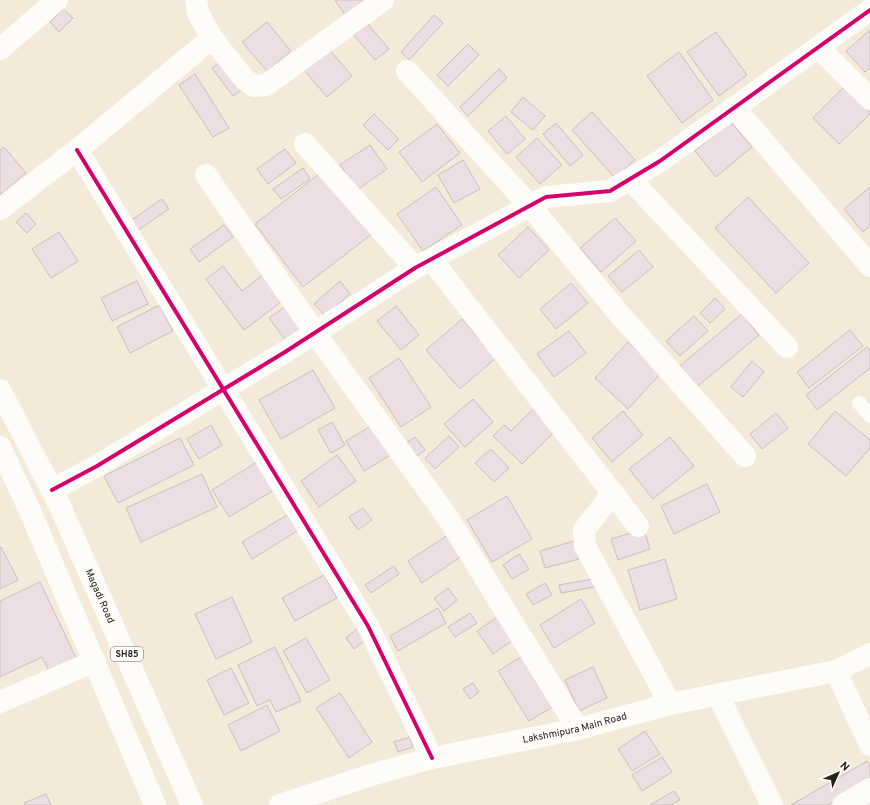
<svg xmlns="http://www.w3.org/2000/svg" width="870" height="805" viewBox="0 0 870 805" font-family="Overpass,sans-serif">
	<rect width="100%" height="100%" fill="#f4eada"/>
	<!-- building -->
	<path fill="#ecdee2" stroke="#c9c0be" d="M 335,0 L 365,0 L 345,15 Z
		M 63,9 L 73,18 L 59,32 L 50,22 Z
		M 434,15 L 443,23 L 409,60 L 401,52 Z
		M 267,22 L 291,51 L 267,71 L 242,42 Z
		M 368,24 L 389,49 L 375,60 L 354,35 Z
		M 870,30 L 870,68 L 865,72 L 846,51 Z
		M 716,32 L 747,75 L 719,96 L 687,52 Z
		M 468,44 L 479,55 L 448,86 L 437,75 Z
		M 329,49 L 352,76 L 327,97 L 304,70 Z
		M 679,52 L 713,100 L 682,123 L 647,76 Z
		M 223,60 L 244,88 L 233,96 L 212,68 Z
		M 499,69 L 507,78 L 468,116 L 460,107 Z
		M 195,74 L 229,128 L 213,137 L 179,85 Z
		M 845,86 L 870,112 L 870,114 L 839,144 L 813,118 Z
		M 523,97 L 545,116 L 533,130 L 511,112 Z
		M 592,112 L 635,160 L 615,178 L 572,130 Z
		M 374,114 L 399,139 L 388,150 L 363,125 Z
		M 506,116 L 525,139 L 507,154 L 488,131 Z
		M 730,121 L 752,147 L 716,177 L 695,151 Z
		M 556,123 L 583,155 L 570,166 L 543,134 Z
		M 437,124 L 460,153 L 422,182 L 399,152 Z
		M 537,138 L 562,165 L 540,184 L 516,157 Z
		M 370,145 L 387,169 L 357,190 L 340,165 Z
		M 4,147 L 26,173 L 0,195 L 0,150 Z
		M 285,149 L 296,163 L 268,184 L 257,169 Z
		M 463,160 L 480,189 L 454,203 L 438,175 Z
		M 303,168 L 310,179 L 281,199 L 273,189 Z
		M 323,171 L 372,234 L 303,287 L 255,224 Z
		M 436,187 L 462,225 L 423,251 L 397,214 Z
		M 870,187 L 870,226 L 863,232 L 844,209 Z
		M 748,197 L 809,263 L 776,293 L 715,228 Z
		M 162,199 L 169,209 L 134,233 L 127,223 Z
		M 26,213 L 36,224 L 27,233 L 16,222 Z
		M 615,218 L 636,241 L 601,272 L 580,248 Z
		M 224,225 L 233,237 L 199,262 L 190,249 Z
		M 528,227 L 549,250 L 519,278 L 498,255 Z
		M 59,232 L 78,261 L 51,278 L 32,249 Z
		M 639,250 L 653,267 L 622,292 L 608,276 Z
		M 223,266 L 242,291 L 265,273 L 285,299 L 244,330 L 206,279 Z
		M 137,281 L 148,304 L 112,321 L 101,298 Z
		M 340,281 L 350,294 L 325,316 L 314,304 Z
		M 571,283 L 588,303 L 556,329 L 540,309 Z
		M 715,298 L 725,309 L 710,323 L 700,313 Z
		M 159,305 L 173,331 L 130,353 L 117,327 Z
		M 287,305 L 304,328 L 286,341 L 269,318 Z
		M 396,306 L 419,335 L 401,350 L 377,321 Z
		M 742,314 L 759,335 L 692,391 L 675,370 Z
		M 694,316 L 708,331 L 680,356 L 666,341 Z
		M 462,319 L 496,358 L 460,389 L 426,350 Z
		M 850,330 L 863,346 L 809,388 L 797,372 Z
		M 569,331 L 586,353 L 554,377 L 537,354 Z
		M 628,342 L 661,373 L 628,409 L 595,378 Z
		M 867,347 L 870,351 L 870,368 L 817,410 L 806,395 Z
		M 399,358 L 431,407 L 401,427 L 369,378 Z
		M 752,361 L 764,372 L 743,397 L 731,387 Z
		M 313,370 L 335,408 L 281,439 L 259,400 Z
		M 473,399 L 493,422 L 465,447 L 444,424 Z
		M 534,408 L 556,430 L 522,464 L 493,436 L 504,425 L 511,431 Z
		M 623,411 L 643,435 L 612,462 L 592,438 Z
		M 835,411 L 870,440 L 870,448 L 846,476 L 808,444 Z
		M 776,413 L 788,428 L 762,449 L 750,434 Z
		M 332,422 L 345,445 L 331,453 L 318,430 Z
		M 376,423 L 394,453 L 364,471 L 346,441 Z
		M 211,425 L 222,445 L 199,459 L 187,439 Z
		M 449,436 L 459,447 L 435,469 L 425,458 Z
		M 415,437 L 425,450 L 413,459 L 403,445 Z
		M 670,437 L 694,466 L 653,499 L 629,469 Z
		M 180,438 L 194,465 L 118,503 L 104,476 Z
		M 491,449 L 509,468 L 494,482 L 475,463 Z
		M 337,455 L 356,481 L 319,507 L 301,481 Z
		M 257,462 L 274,490 L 229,517 L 212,490 Z
		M 202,474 L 217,507 L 141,542 L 126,508 Z
		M 707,484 L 720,512 L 674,534 L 661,506 Z
		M 507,496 L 532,539 L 492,562 L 467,520 Z
		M 363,508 L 372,520 L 358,530 L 349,517 Z
		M 292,512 L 302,528 L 252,559 L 242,542 Z
		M 644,529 L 650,549 L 618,560 L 611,539 Z
		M 451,533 L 465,554 L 422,583 L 408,561 Z
		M 574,541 L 579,559 L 545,568 L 540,551 Z
		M 1,547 L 18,580 L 0,589 L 0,548 Z
		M 519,554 L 529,569 L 512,579 L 503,565 Z
		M 665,559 L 677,599 L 640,610 L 628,570 Z
		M 394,566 L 399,574 L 371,593 L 365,585 Z
		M 324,575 L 337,598 L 295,621 L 282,598 Z
		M 593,579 L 595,587 L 561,593 L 559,585 Z
		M 40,582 L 76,658 L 49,671 L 42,657 L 0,677 L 0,601 Z
		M 545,583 L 552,595 L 533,605 L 526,594 Z
		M 448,588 L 457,600 L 444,611 L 434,598 Z
		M 232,597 L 252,642 L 216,659 L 195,614 Z
		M 581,599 L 595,623 L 554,648 L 540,625 Z
		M 438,608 L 446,623 L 398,651 L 390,636 Z
		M 470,613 L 477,623 L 455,637 L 448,627 Z
		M 500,615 L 516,638 L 493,654 L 477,631 Z
		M 359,627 L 368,638 L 354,649 L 346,638 Z
		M 306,638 L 330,680 L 307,693 L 283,651 Z
		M 275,647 L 301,701 L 276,712 L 270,700 L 257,706 L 238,665 Z
		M 526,654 L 556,705 L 529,721 L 498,671 Z
		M 593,667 L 607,698 L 579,711 L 565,680 Z
		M 231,668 L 249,703 L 224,715 L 207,680 Z
		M 473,683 L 479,692 L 470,699 L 463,689 Z
		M 340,693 L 372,742 L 349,758 L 316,708 Z
		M 267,705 L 280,731 L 241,751 L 228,725 Z
		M 645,731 L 660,754 L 632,771 L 618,749 Z
		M 410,737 L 413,747 L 398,752 L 394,742 Z
		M 662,757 L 672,772 L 642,791 L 632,775 Z
		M 867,761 L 870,766 L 870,781 L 828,805 L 791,805 Z
		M 674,791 L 680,800 L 671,805 L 650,805 Z
		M 46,794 L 51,805 L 25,805 L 24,803 Z"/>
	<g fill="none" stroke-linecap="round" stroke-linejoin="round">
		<!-- service -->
		<path stroke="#fdfcf9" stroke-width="14" d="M 859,403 L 870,416"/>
		<!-- minor -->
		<path stroke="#fdfcf9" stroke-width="22" d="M 196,0 L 198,13 L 212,38
			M 818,47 L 870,99
			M 0,49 L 57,0
			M 407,71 L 530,206 L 621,316 L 745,456
			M 734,107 L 870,266
			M 305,144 L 415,268
			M 77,150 L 368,626 L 432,758
			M 206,175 L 315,333 L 448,518 L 578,729
			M 630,179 L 787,347
			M 0,209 L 77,150 L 212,38 L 245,80 L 254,86 L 266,85 L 383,0
			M 431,259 L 638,526
			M 52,490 L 97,466 L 285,352 L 415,268 L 546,197 L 610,191 L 660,161 L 870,10
			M 613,493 L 584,530 L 585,546 L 670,704
			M 836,671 L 870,745
			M 718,695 L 772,805
			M 0,702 L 95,661
			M 843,805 L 870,789"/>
		<!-- secondary -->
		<path stroke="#fdfcf9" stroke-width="22" id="s1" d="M 280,805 L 368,776 L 432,758 L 578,729 L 670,704 L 836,671 L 870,654"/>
		<!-- primary -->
		<g stroke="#fdfcf9" stroke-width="22">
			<path id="s2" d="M 0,390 L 59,504 L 192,805"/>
			<path d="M 0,447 L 30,511 L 155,805"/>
		</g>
		<!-- cycleway casing -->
		<g stroke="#fff" stroke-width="6">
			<path id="cycleway" d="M 77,150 L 368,626 L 432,758
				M 52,490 L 97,466 L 285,352 L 415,268 L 546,197 L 610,191 L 660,161 L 870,10"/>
		</g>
		<!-- cycleway -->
		<use href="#cycleway" stroke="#d6006c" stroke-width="4"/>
	</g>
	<g text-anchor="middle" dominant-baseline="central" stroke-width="4" stroke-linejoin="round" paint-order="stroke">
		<!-- shield labels -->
		<rect fill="#fff" stroke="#68645c" stroke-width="1" x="111" y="647" width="32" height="14" rx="3"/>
		<g font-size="9" font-weight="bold" fill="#272116">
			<text x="127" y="654">SH85</text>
		</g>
		<!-- street labels -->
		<g font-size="10" fill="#272116" stroke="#fff">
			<text stroke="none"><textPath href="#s2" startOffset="229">Magadi Road</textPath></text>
			<text stroke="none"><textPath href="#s1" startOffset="305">Lakshmipura Main Road</textPath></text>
		</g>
	</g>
	<!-- north arrow -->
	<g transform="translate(838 773) rotate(45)" stroke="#ffffff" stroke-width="3" paint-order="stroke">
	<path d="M0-3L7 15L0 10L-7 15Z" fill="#272116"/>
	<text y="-6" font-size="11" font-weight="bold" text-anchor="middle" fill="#272116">N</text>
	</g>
</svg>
